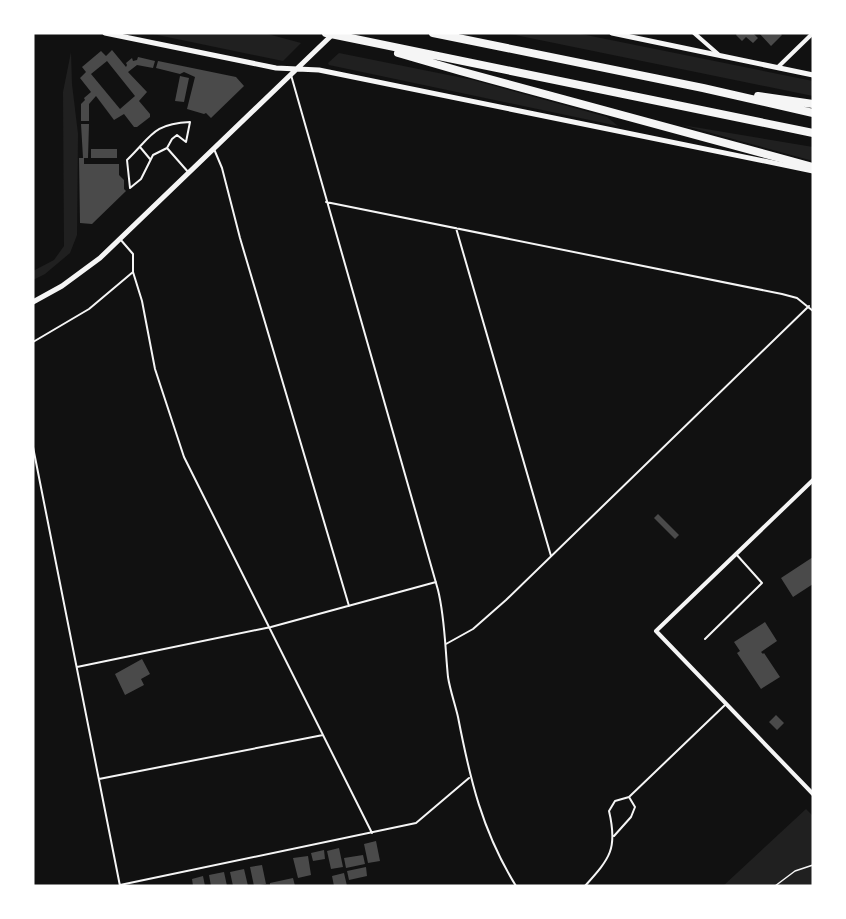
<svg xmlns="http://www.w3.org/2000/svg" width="846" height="919" viewBox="0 0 846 919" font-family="Lora,serif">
	<rect width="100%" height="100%" fill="#111"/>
	<!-- green -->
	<path fill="#202020" d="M 148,33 L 264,33 L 301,43 L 283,61 Z
		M 506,33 L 576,33 L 813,81 L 813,96 Z
		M 71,52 L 72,84 L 78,134 L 77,235 L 70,253 L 45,274 L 33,280 L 33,271 L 54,260 L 64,246 L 63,92 Z
		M 339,53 L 473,80 L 607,117 L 618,126 L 329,65 L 328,63 Z
		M 682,125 L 813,147 L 813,161 Z
		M 806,809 L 813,816 L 813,886 L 723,886 Z"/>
	<!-- building -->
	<path fill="#4a4a4a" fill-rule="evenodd" d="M 737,33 L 753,33 L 758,38 L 753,43 L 746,37 L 742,41 L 736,35 Z
		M 759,33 L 780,33 L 782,35 L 771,46 Z
		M 112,50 L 126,67 L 127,65 L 126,63 L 132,58 L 133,61 L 137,60 L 138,57 L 155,61 L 153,68 L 137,65 L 128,72 L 147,92 L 139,101 L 150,114 L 150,117 L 137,127 L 134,127 L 124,114 L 114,120 L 96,96 L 89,104 L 89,121 L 81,121 L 81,104 L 85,100 L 84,98 L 91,92 L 80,78 L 86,72 L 82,67 L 101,51 L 106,56 ZM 107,61 L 135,96 L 120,109 L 91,74 Z
		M 158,61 L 236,77 L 244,86 L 211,118 L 206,113 L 204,114 L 187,109 L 195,77 L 184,72 L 180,74 L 156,68 Z
		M 180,76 L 189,78 L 184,102 L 175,101 Z
		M 81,124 L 89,124 L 88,158 L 83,158 Z
		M 91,149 L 117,149 L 117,158 L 91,158 Z
		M 79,158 L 84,158 L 84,164 L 119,164 L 119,175 L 124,180 L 124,189 L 126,191 L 92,224 L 80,223 Z
		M 658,514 L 679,535 L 675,539 L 654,518 Z
		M 813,557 L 813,584 L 793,597 L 781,578 Z
		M 765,622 L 777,641 L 761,652 L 763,654 L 764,653 L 780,677 L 761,689 L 737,653 L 740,651 L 734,642 Z
		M 142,659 L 150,674 L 141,679 L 144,685 L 125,695 L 115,674 Z
		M 776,715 L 784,723 L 777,730 L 769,722 Z
		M 376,841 L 380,861 L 368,863 L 364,844 Z
		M 339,848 L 343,867 L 331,869 L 327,851 Z
		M 324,850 L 325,859 L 313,861 L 311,853 Z
		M 363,855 L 365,864 L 346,868 L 344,858 Z
		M 308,856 L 311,875 L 298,878 L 293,858 Z
		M 262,865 L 266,884 L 254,886 L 250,867 Z
		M 366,867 L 367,876 L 349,880 L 347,871 Z
		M 244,869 L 248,886 L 233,886 L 230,872 Z
		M 224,872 L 227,886 L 211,886 L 209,875 Z
		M 344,873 L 347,886 L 334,886 L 332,876 Z
		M 203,876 L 205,886 L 193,886 L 192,879 Z
		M 293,878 L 295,886 L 270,886 L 270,883 Z"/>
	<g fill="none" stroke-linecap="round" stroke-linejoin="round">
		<!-- path -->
		<path stroke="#f5f5f5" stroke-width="1.5" d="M 775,886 L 795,871 L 813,865"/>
		<!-- service -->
		<path stroke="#f5f5f5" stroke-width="2" d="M 291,75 L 438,590 C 445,618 445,648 448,677 C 450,690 455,704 458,717 C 470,779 482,831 516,886
			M 140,147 L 150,159
			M 167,148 L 153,155 L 141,179 L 130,188 L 127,160 C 152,136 152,124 190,122 L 186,142 L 177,135 L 172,139 L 167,148 L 189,173
			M 214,149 L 222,168 L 240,238 L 349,606
			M 326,202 L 782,294 L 797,298 L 813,311
			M 456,228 L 551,556
			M 120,239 L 133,254 L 133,272 L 142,301 L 155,369 L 184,457 L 372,833
			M 33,342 L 89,309 L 133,272
			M 33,447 L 120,886
			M 705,639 L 762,583 L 736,554
			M 446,644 L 473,629 L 506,600 L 809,306
			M 77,667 L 271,627 L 436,582
			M 99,779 L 323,735
			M 629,797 L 726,704
			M 120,885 L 416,823 L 469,778
			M 585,886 C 610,858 618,849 609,811 L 615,801 L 629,797 L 635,807 L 631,817 L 614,836"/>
		<!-- minor -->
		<path stroke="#f5f5f5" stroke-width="4" d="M 694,33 L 718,54
			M 778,67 L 813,33
			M 813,480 L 656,631 L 813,794"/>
		<!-- tertiary -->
		<path stroke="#f5f5f5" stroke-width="5" d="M 105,33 L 276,68 L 319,70 L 813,171
			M 612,33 L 813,75
			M 33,302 L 62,286 L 100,258 L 333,34"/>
		<!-- motorway -->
		<path stroke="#f5f5f5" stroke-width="8" d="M 326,33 L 813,133
			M 433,33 L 703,88 L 813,113
			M 398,53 L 460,71 L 813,167
			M 758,96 L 813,104"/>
	</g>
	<!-- border -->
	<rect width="846" height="919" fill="none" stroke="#ffffff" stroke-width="69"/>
</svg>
